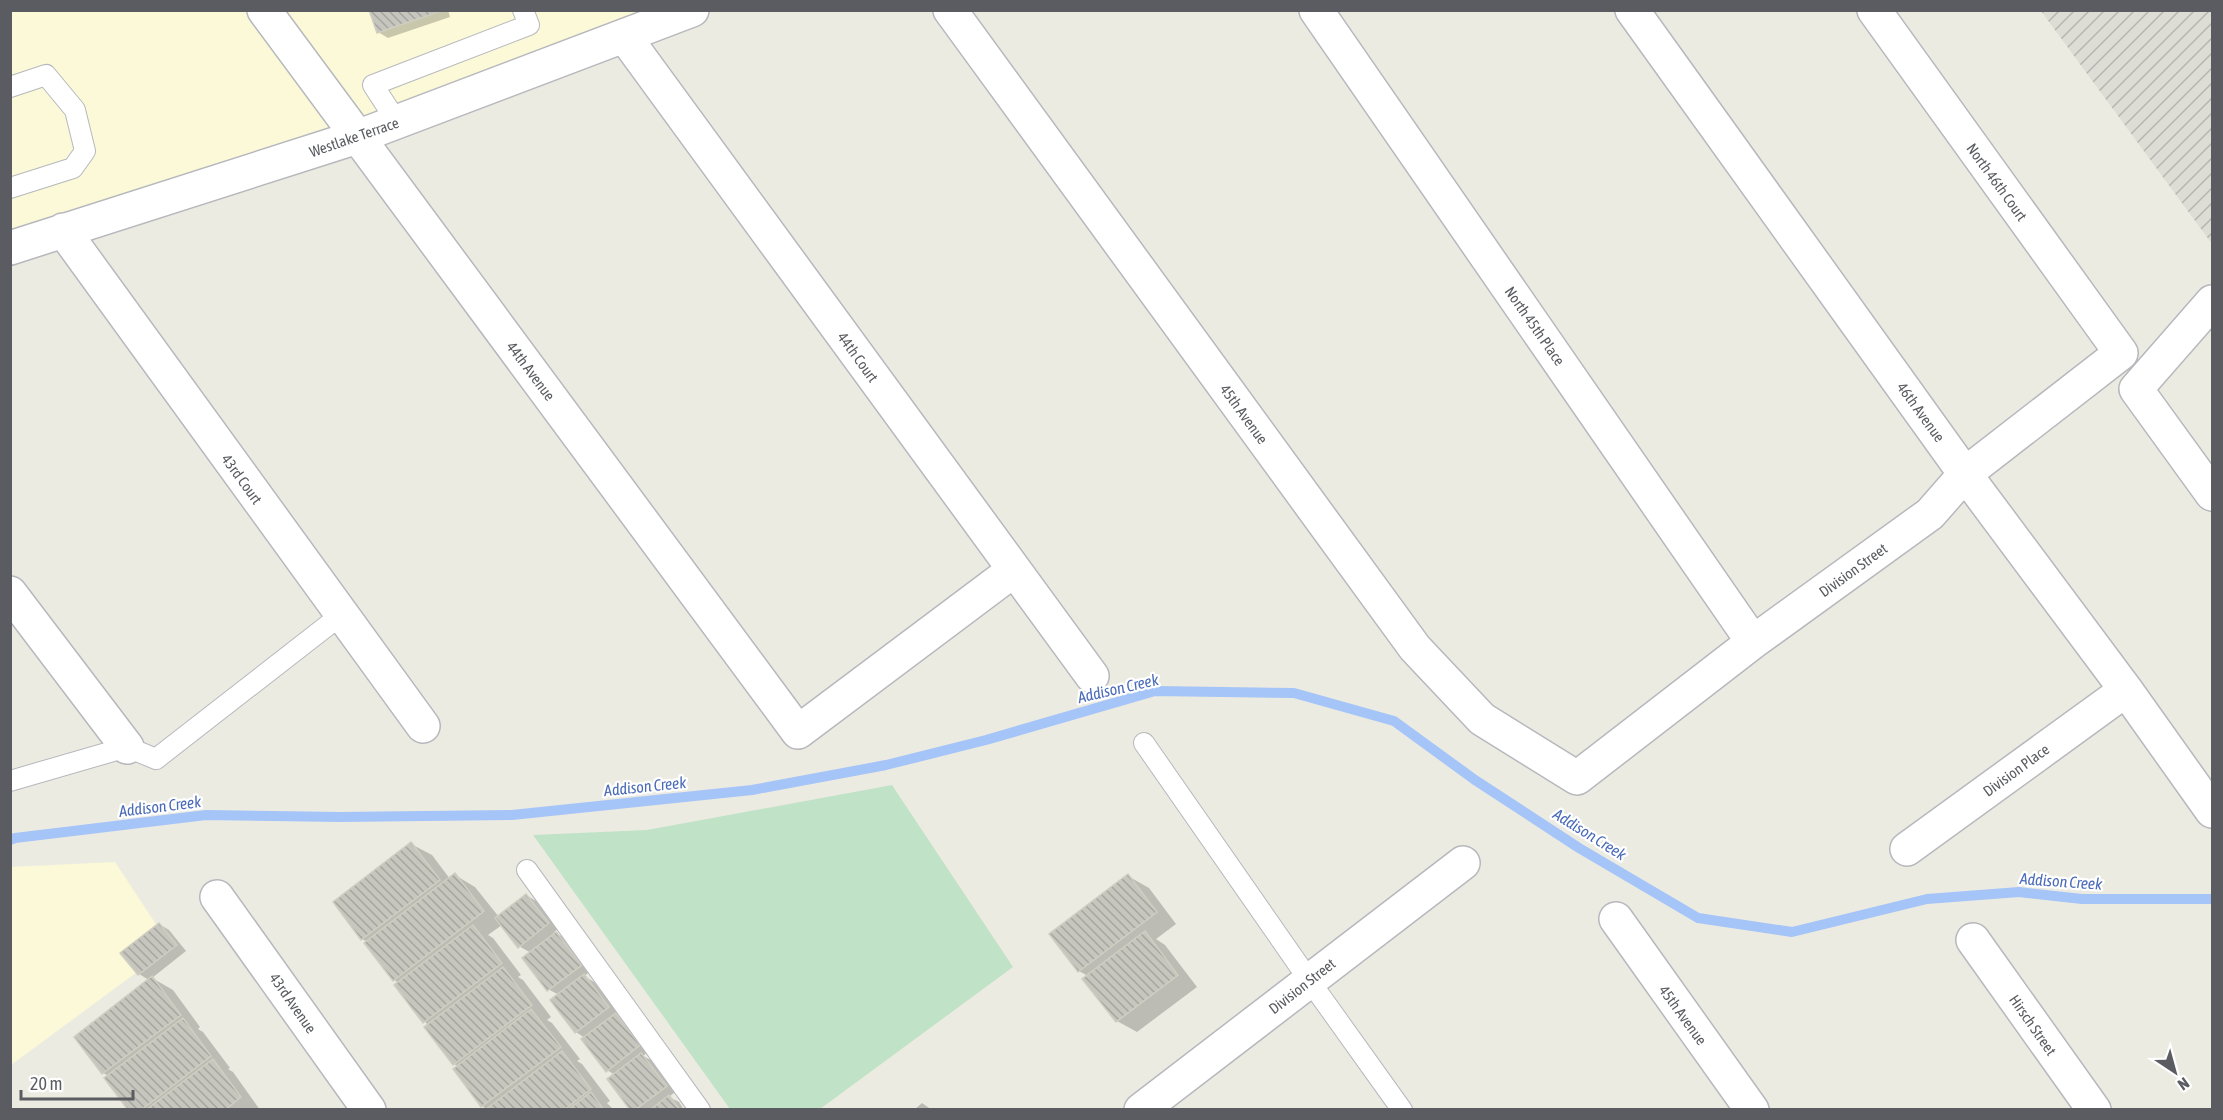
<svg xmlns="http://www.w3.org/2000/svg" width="2223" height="1120" viewBox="0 0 2223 1120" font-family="'Asap Condensed',sans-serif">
	<defs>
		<pattern id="industrial-furrows" width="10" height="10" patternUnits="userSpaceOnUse" patternTransform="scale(1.5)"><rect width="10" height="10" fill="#ddddd6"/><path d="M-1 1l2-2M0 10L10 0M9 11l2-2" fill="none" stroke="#b6b6b1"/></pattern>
		<pattern id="building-back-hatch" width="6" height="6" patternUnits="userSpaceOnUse" patternTransform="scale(1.5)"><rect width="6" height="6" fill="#c7c6be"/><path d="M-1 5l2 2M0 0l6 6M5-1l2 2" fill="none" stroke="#a5a49e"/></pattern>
	</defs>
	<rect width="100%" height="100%" fill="#ecebe2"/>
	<!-- commercial -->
	<path fill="#fbf9d8" d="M 10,11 L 692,11 L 11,248 Z
		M 115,862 L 171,947 L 11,1065 L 10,867 Z"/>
	<!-- industrial -->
	<path fill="url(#industrial-furrows)" d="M 2041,11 L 2212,11 L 2212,244 Z"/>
	<!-- park -->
	<path fill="#c0e2c6" d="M 892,785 L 1013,967 L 820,1109 L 730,1109 L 533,835 L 647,830 Z"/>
	<!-- shadow -->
	<path fill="#0003" d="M 371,10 L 448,10 L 450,17 L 388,38 L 378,32 Z
		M 411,844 L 432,855 L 450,879 L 455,875 L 475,887 L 499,917 L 526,895 L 536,901 L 558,929 L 554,932 L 566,939 L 591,971 L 584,976 L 594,982 L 618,1013 L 616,1015 L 625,1020 L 649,1051 L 643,1056 L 651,1060 L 675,1092 L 669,1097 L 679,1102 L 684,1110 L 632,1110 L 615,1075 L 607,1070 L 585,1038 L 576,1032 L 552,1001 L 559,995 L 548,989 L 531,953 L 519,946 L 502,925 L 488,935 L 493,938 L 521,975 L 518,977 L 523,980 L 551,1017 L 547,1020 L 552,1023 L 580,1059 L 577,1061 L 582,1064 L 610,1101 L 607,1103 L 614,1110 L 488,1110 L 482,1106 L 459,1067 L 454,1064 L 399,983 L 394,980 L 368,942 L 362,939 Z
		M 1128,876 L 1149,888 L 1176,924 L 1156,939 L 1165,945 L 1197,987 L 1137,1032 L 1117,1021 L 1088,976 L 1079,971 L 1052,934 Z
		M 159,924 L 169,930 L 186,951 L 152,978 L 173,990 L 200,1027 L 198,1029 L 203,1032 L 230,1068 L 228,1069 L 233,1072 L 260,1110 L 130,1110 L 109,1076 L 103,1073 L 149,980 L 139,974 Z
		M 922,1103 L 932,1110 L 914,1110 Z"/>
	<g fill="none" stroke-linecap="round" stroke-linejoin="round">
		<!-- stream -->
		<path stroke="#a5c4f8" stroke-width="10" d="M 10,840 L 15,838 L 206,815 L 340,817 L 512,815 L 752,790 L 886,765 L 986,740 L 1155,691 L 1294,693 L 1394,721 L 1475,780 L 1579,848 L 1698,918 L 1792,932 L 1927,899 L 2019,892 L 2082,899 L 2212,899"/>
	</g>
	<!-- building -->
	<path fill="url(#building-back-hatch)" stroke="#d0cec1" stroke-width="1.5" d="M 369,10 L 440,10 L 441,11 L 377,33 Z
		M 411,842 L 440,880 L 361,940 L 333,902 Z
		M 455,873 L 484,911 L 393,981 L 364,943 Z
		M 1128,874 L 1157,912 L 1078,972 L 1049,934 Z
		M 526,894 L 549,923 L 518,948 L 495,918 Z
		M 159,923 L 177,945 L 138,975 L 120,953 Z
		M 473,925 L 502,963 L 423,1023 L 394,985 Z
		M 1145,931 L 1178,975 L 1116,1022 L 1082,979 Z
		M 556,932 L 582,965 L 547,991 L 522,958 Z
		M 503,967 L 532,1005 L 453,1065 L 424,1027 Z
		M 584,974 L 609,1007 L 575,1033 L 550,1000 Z
		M 152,976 L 181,1015 L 102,1074 L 74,1037 Z
		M 531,1009 L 561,1047 L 481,1107 L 453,1069 Z
		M 616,1013 L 640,1045 L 606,1072 L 581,1039 Z
		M 183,1018 L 211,1056 L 141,1110 L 128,1110 L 104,1078 Z
		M 562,1051 L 591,1089 L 564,1110 L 485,1110 Z
		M 641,1053 L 667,1086 L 635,1110 L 630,1110 L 607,1079 Z
		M 213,1059 L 241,1097 L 225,1110 L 146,1110 Z
		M 591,1092 L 604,1110 L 568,1110 Z
		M 669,1095 L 680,1110 L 650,1110 Z"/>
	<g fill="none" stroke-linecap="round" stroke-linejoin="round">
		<!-- lane casing -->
		<g stroke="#b7b8bd" stroke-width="22">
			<path id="lane" d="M 10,87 L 46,75 L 75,110 L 85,151 L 73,168 L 10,188
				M 397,122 L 373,85 L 529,25 L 523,10
				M 1144,743 L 1309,980 L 1402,1110
				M 10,781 L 127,747 L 156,759 L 341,615
				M 527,870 L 700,1110"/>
		</g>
		<!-- street casing -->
		<g stroke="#b7b8bd" stroke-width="36">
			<path id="street" d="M 264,10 L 798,732 L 1014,570
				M 950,10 L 1415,648 L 1482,719 L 1577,778 L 1753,642 L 1930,514 L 1965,474 L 2121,353 L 1874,10
				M 1316,10 L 1753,642
				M 1632,10 L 1965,474 L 2126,690 L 2212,811
				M 625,37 L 1092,676
				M 63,230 L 423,726
				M 10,248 L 357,137 L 692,10
				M 2212,302 L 2136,389 L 2212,494
				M 10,593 L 127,747
				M 1907,849 L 2126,690
				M 217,897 L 369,1110
				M 1616,919 L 1752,1110
				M 1973,940 L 2094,1110
				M 1141,1110 L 1463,863"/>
		</g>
		<!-- lane -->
		<use href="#lane" stroke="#fff" stroke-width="20"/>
		<!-- street -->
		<use href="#street" stroke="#fff" stroke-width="33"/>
	</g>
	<g text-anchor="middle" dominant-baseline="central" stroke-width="4.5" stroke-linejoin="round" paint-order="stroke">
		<!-- street labels -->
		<g font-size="15" fill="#5a5c61" stroke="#fff">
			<text transform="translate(354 137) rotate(-19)">Westlake Terrace</text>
			<text transform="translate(1997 182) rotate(54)">North 46th Court</text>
			<text transform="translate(1535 326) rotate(55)">North 45th Place</text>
			<text transform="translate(858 357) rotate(54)">44th Court</text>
			<text transform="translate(531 371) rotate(53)">44th Avenue</text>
			<text transform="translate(1921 412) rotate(54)">46th Avenue</text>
			<text transform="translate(1244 414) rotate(54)">45th Avenue</text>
			<text transform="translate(242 479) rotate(54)">43rd Court</text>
			<text transform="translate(1853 570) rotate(-36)">Division Street</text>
			<text transform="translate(2016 770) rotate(-36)">Division Place</text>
			<text transform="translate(1302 986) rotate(-38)">Division Street</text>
			<text transform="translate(293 1003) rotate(55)">43rd Avenue</text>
			<text transform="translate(1683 1015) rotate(54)">45th Avenue</text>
			<text transform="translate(2033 1025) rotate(55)">Hirsch Street</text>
		</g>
		<!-- water labels -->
		<g font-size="16" font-style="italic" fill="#4a6bb9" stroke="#fff">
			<text transform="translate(1118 688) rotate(-13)">Addison Creek</text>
			<text transform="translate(645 786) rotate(-6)">Addison Creek</text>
			<text transform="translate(160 806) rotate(-7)">Addison Creek</text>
			<text transform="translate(1590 834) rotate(32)">Addison Creek</text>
			<text transform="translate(2061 881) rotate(4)">Addison Creek</text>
		</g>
	</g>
	<!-- border -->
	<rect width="2223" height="1120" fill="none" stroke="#5a5c61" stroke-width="24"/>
	<!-- north arrow -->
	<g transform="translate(2175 1072) rotate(144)" stroke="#ffffff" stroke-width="4.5" paint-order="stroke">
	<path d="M0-4.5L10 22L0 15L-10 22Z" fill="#5a5c61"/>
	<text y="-9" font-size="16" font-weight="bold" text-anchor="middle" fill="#5a5c61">N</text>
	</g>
	<!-- scale -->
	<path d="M21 1090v9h112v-9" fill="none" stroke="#5a5c61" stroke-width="3"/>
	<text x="30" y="1090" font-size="18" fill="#5a5c61" stroke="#ffffff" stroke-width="4.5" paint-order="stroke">20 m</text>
</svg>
